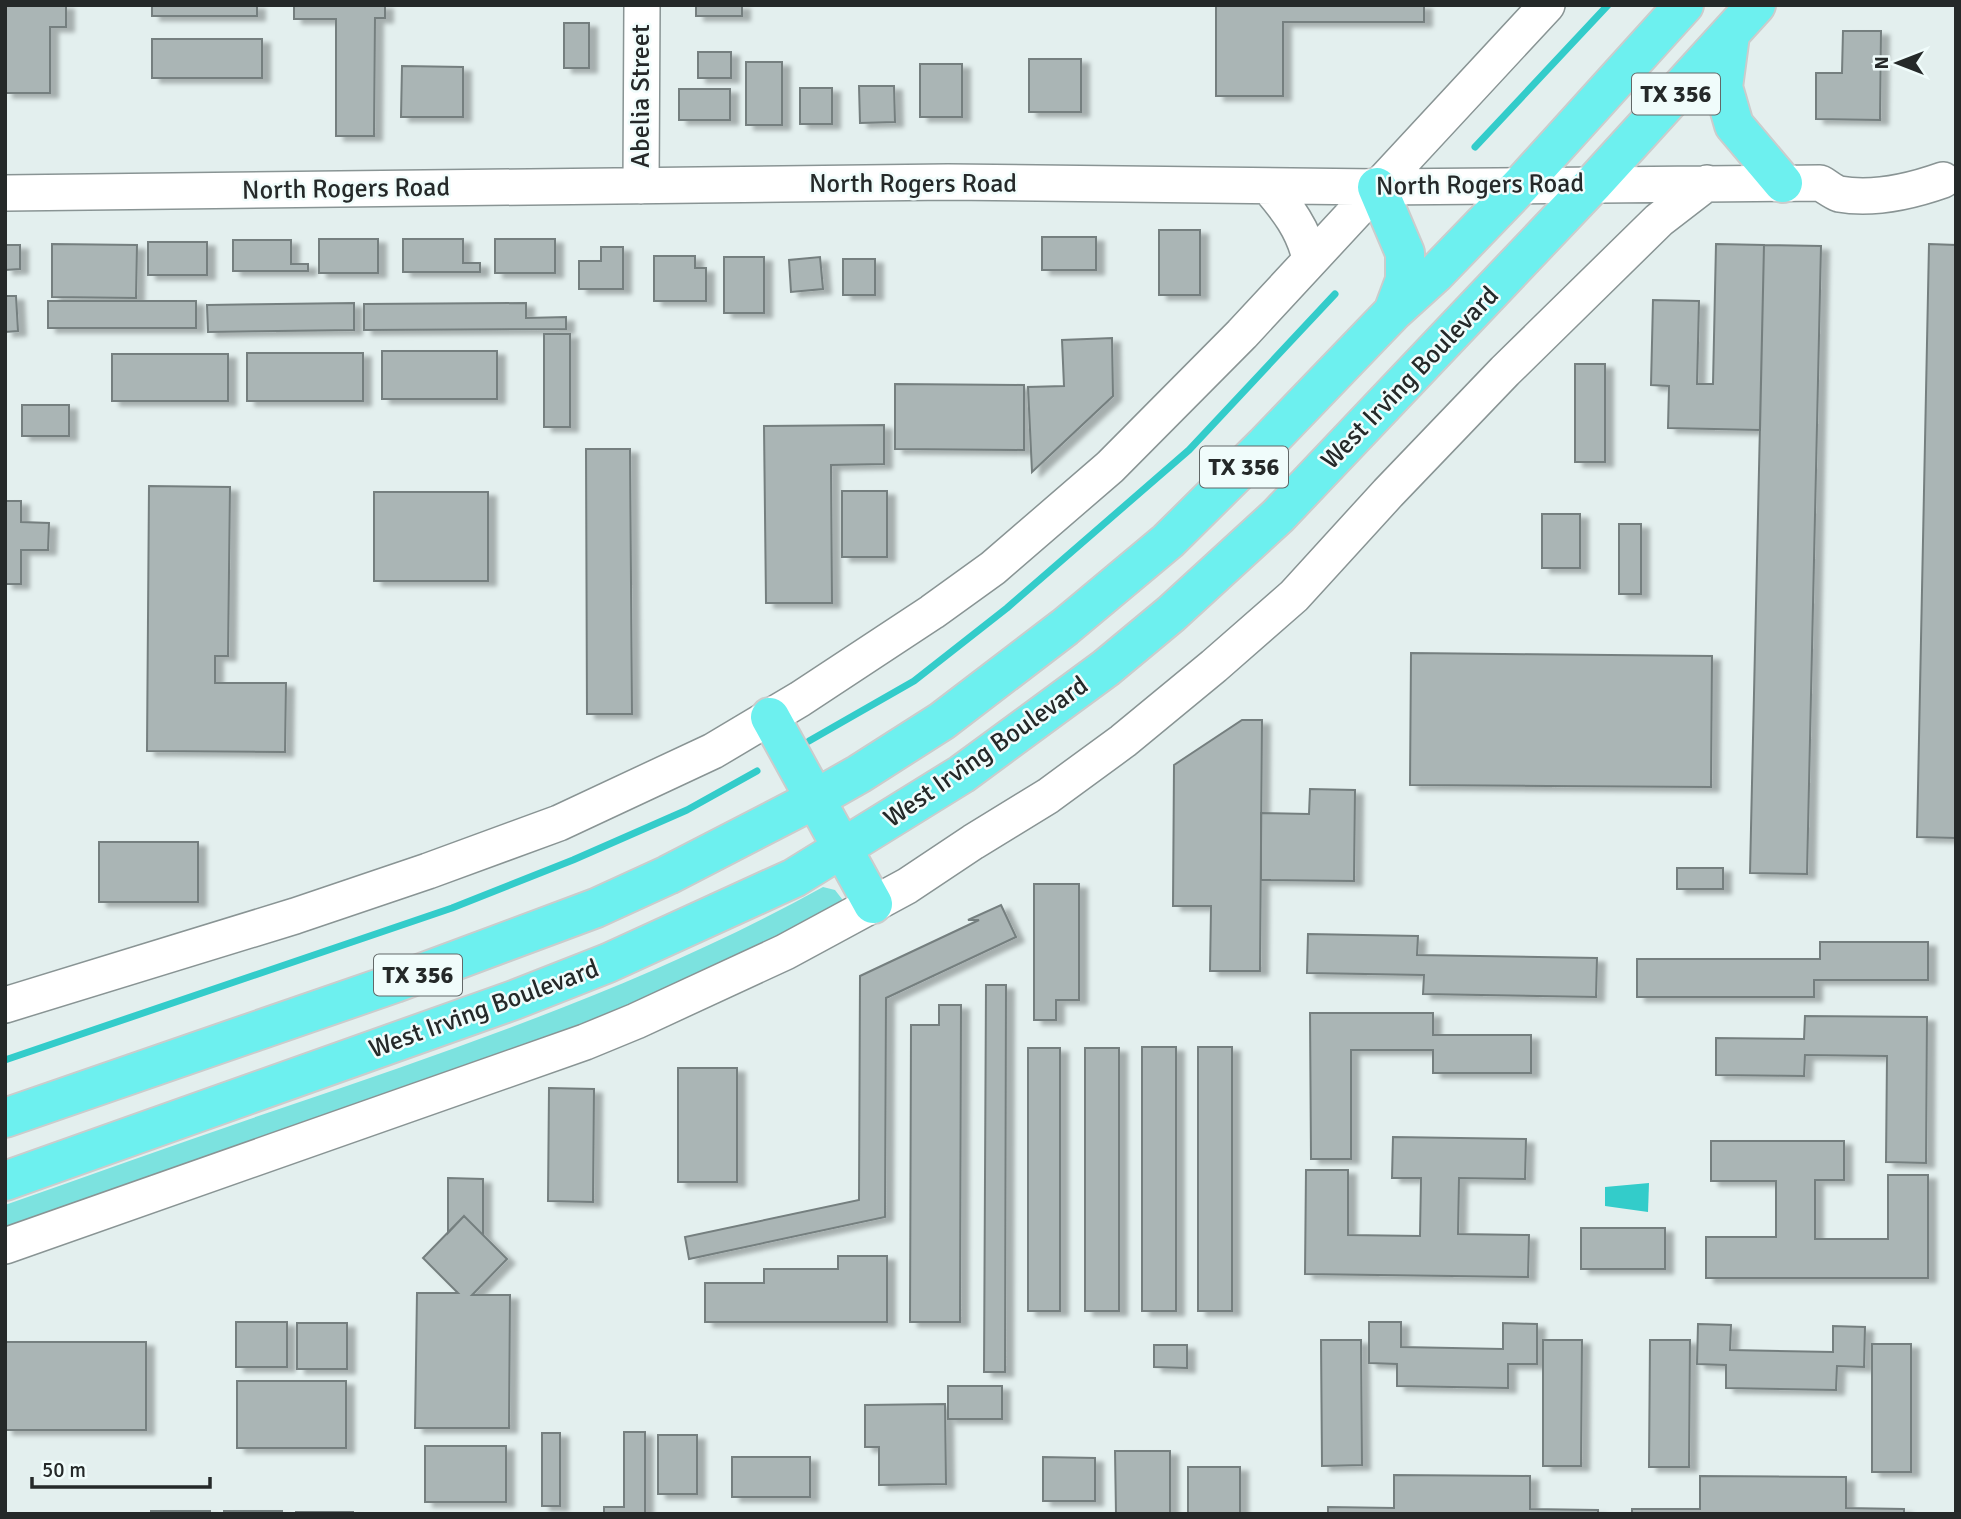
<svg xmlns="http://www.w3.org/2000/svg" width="1961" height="1519" viewBox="0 0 1961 1519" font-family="Signika,sans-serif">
	<defs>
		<filter id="shadow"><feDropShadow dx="8" dy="4.5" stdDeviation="2" flood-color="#0004"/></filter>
	</defs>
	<rect width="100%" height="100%" fill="#e3efee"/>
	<!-- green -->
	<path fill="#7ce2df" d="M 823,887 L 835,890 L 842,899 L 840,911 L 563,1037 L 5,1236 L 5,1205 C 98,1172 191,1139 285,1107 C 470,1044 651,982 823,887 Z"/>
	<!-- water -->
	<path fill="#33ccca" d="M 1649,1183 L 1648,1212 L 1605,1206 L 1605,1187 Z"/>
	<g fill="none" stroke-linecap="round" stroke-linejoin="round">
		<!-- stream -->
		<path stroke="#33ccca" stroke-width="7" d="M 1475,147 L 1608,5
			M 809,741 L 914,681 L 1007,608 L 1189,450 L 1335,294
			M 5,1060 L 452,908 L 573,860 L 687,810 L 757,771"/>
	</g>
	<!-- building -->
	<path fill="#aab5b5" stroke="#757f7f" stroke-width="2" filter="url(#shadow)" d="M 5,5 L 66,5 L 66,27 L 50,27 L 50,93 L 5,93 Z
		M 152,5 L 257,5 L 257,16 L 152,16 Z
		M 294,5 L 385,5 L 385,18 L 375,18 L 374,136 L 336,136 L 336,19 L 294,19 Z
		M 696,5 L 742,5 L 742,16 L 696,16 Z
		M 1216,5 L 1424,5 L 1424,22 L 1283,22 L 1283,96 L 1216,96 Z
		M 564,23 L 589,23 L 589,68 L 564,68 Z
		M 1843,31 L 1881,31 L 1880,120 L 1816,119 L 1816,73 L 1842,73 Z
		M 152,39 L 262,39 L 262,78 L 152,78 Z
		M 698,52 L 731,52 L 731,78 L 698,78 Z
		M 1029,59 L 1081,59 L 1081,112 L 1029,112 Z
		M 746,62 L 782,62 L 782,125 L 746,125 Z
		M 920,64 L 962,64 L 962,117 L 920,117 Z
		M 402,66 L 463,67 L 463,117 L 401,117 Z
		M 859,86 L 894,86 L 895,122 L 860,123 Z
		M 800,88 L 832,88 L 832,124 L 800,124 Z
		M 679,89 L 730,89 L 730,120 L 679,120 Z
		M 1159,230 L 1200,230 L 1200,295 L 1159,295 Z
		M 1042,237 L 1096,237 L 1096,270 L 1042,270 Z
		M 319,239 L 378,239 L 378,273 L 319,273 Z
		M 403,239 L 463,239 L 463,263 L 480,263 L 480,272 L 403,272 Z
		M 495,239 L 555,239 L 555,273 L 495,273 Z
		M 233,240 L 291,240 L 291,264 L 308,264 L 308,271 L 233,271 Z
		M 148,242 L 207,242 L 207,275 L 148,275 Z
		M 52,244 L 137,245 L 136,298 L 52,297 Z
		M 1716,244 L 1764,245 L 1760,430 L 1668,428 L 1669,386 L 1651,385 L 1653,300 L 1699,301 L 1697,384 L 1713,384 Z
		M 1929,244 L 1956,245 L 1956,838 L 1917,837 Z
		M 5,245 L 20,245 L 20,269 L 5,270 Z
		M 1764,245 L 1821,246 L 1807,874 L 1750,873 Z
		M 601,247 L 623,247 L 623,289 L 579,289 L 579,261 L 601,261 Z
		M 654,256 L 695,256 L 695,268 L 706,268 L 706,301 L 654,301 Z
		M 724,257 L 764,257 L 764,313 L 724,313 Z
		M 820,257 L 823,289 L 791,292 L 789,260 Z
		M 843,259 L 875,259 L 875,295 L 843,295 Z
		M 5,296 L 16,296 L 18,331 L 5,332 Z
		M 48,301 L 196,301 L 196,328 L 48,328 Z
		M 354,303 L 354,330 L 208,332 L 207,305 Z
		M 526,303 L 526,318 L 566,317 L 566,329 L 364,330 L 364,304 Z
		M 544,334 L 570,334 L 570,427 L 544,427 Z
		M 1112,338 L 1113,396 L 1032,472 L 1028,387 L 1064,386 L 1062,340 Z
		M 382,351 L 497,351 L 497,399 L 382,399 Z
		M 247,353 L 363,353 L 363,401 L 247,401 Z
		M 112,354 L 228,354 L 228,401 L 112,401 Z
		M 1575,364 L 1605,364 L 1605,462 L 1575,462 Z
		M 895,384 L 1024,385 L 1024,450 L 895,449 Z
		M 22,405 L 69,405 L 69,436 L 22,436 Z
		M 884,425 L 884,464 L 831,465 L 832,603 L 766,603 L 764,426 Z
		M 586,449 L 630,449 L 632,714 L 587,714 Z
		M 149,486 L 230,487 L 228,656 L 215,656 L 215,683 L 286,683 L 285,752 L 147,751 Z
		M 842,491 L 887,491 L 887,557 L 842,557 Z
		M 374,492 L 488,492 L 488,581 L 374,581 Z
		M 5,501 L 21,501 L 21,522 L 49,523 L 48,550 L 21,550 L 21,584 L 5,584 Z
		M 1542,514 L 1580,514 L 1580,568 L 1542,568 Z
		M 1619,524 L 1641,524 L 1641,594 L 1619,594 Z
		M 1411,653 L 1712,656 L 1711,787 L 1410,785 Z
		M 1242,720 L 1262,720 L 1260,971 L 1210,971 L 1211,906 L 1173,906 L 1174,765 Z
		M 1310,789 L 1355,790 L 1354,881 L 1261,880 L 1261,813 L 1309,814 Z
		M 99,842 L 198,842 L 198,902 L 99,902 Z
		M 1677,868 L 1723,868 L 1723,889 L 1677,889 Z
		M 1034,884 L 1079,884 L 1079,1000 L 1056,1000 L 1056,1020 L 1034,1020 Z
		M 1001,905 L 1016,937 L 886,998 L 885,1217 L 689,1259 L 685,1237 L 859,1200 L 860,976 L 979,920 L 968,920 Z
		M 1308,934 L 1418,936 L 1417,955 L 1597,958 L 1596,997 L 1423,994 L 1424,975 L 1307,973 Z
		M 1820,942 L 1928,942 L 1928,980 L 1814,980 L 1814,997 L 1637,997 L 1637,959 L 1820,959 Z
		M 986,985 L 1006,985 L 1005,1372 L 984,1372 Z
		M 939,1005 L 961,1005 L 960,1322 L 910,1322 L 911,1025 L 939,1025 Z
		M 1310,1013 L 1433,1013 L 1433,1035 L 1531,1035 L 1531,1073 L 1433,1073 L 1433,1050 L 1351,1050 L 1351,1159 L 1311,1159 Z
		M 1805,1016 L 1927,1017 L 1926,1163 L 1886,1162 L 1887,1056 L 1805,1055 L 1804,1076 L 1716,1075 L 1716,1038 L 1804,1039 Z
		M 1142,1047 L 1176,1047 L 1176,1311 L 1142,1311 Z
		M 1198,1047 L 1232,1047 L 1232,1311 L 1198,1311 Z
		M 1028,1048 L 1060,1048 L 1060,1311 L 1028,1311 Z
		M 1085,1048 L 1119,1048 L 1119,1311 L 1085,1311 Z
		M 678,1068 L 737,1068 L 737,1182 L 678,1182 Z
		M 549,1088 L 594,1089 L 593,1202 L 548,1201 Z
		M 1393,1137 L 1526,1139 L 1525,1179 L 1459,1178 L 1458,1234 L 1529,1235 L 1528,1277 L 1305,1274 L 1306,1170 L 1348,1170 L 1348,1235 L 1420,1236 L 1421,1178 L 1392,1178 Z
		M 1711,1141 L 1844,1141 L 1844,1180 L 1815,1180 L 1815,1239 L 1888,1239 L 1888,1175 L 1928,1175 L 1928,1278 L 1706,1278 L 1706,1237 L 1776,1237 L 1776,1181 L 1711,1181 Z
		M 448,1178 L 483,1179 L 483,1235 L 464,1216 L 448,1233 Z
		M 464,1216 L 507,1259 L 472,1295 L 510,1295 L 509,1428 L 415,1428 L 417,1293 L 458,1293 L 423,1258 Z
		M 1581,1228 L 1665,1228 L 1665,1269 L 1581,1269 Z
		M 838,1256 L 887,1256 L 887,1322 L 705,1322 L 705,1283 L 764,1283 L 764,1269 L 838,1269 Z
		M 236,1322 L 287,1322 L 287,1367 L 236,1367 Z
		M 1369,1322 L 1401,1322 L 1401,1347 L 1503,1349 L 1503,1323 L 1537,1324 L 1537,1364 L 1508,1364 L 1508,1388 L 1397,1386 L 1397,1364 L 1369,1363 Z
		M 297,1323 L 347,1323 L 347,1369 L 297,1369 Z
		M 1698,1324 L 1731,1325 L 1730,1350 L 1833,1352 L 1833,1326 L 1865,1327 L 1864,1367 L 1837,1366 L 1836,1390 L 1726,1388 L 1726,1365 L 1697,1364 Z
		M 1321,1340 L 1361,1340 L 1362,1465 L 1322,1466 Z
		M 1543,1340 L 1582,1340 L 1581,1466 L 1543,1466 Z
		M 1650,1340 L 1690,1340 L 1689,1467 L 1649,1467 Z
		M 5,1342 L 146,1342 L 146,1430 L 5,1430 Z
		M 1872,1344 L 1911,1344 L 1911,1472 L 1872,1472 Z
		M 1154,1345 L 1187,1345 L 1187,1368 L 1154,1367 Z
		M 237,1381 L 346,1381 L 346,1448 L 237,1448 Z
		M 948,1386 L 1002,1386 L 1002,1419 L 948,1419 Z
		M 945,1404 L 946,1484 L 879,1485 L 879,1447 L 865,1447 L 865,1405 Z
		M 624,1432 L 645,1432 L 645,1514 L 604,1514 L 604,1507 L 624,1507 Z
		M 542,1433 L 560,1433 L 560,1506 L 542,1506 Z
		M 658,1435 L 697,1435 L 697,1494 L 658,1494 Z
		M 425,1446 L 506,1446 L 506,1502 L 425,1502 Z
		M 1115,1451 L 1170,1451 L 1170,1514 L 1116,1514 Z
		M 732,1457 L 810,1457 L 810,1497 L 732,1497 Z
		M 1043,1457 L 1095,1458 L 1095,1501 L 1043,1501 Z
		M 1188,1467 L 1240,1467 L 1240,1514 L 1188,1514 Z
		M 1394,1475 L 1530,1476 L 1530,1509 L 1598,1510 L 1598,1514 L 1328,1514 L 1328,1507 L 1394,1508 Z
		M 1700,1476 L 1846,1477 L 1846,1508 L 1904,1509 L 1904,1514 L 1632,1514 L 1632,1509 L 1700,1509 Z
		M 151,1511 L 210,1511 L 210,1514 L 151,1514 Z
		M 224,1511 L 282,1511 L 282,1514 L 224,1514 Z
		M 296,1512 L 353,1512 L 353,1514 L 296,1514 Z"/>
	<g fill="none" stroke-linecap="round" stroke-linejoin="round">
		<!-- minor casing -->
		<g stroke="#899494" stroke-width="38">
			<path id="minor" d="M 641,186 L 642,5
				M 1268,186 C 1287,208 1304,230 1310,259
				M 5,193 L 948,182 L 1377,187 L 1820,183 C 1826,186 1833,192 1839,194 C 1873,200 1912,191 1943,180
				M 5,1005 L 295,916 L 428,871 L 559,823 L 713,751 L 800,699 L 932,612 L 993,568 L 1110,467 L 1242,334 L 1547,5
				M 5,1246 L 585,1042 L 636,1021 L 785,952 L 907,886 L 973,842 L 1048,796 L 1123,741 L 1214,666 L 1294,596 L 1388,493 L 1505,371 L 1659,220 L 1707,183"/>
		</g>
		<!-- major casing -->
		<g stroke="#cbcccc" stroke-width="42">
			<path id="major" d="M 1730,35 L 1723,87 L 1734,125 L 1783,183
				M 1377,187 L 1405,253 L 1405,280 L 1393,312
				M 770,717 L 873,904
				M 5,1118 L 395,983 L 596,908 L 668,875 L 815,799 L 859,774 L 942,721 L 1065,627 L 1168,541 L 1265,445 L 1393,312 L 1435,274 L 1521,185 L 1684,5
				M 5,1181 L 514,1000 L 608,963 L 794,878 L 962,774 L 1106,668 L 1171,614 L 1278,516 L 1594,183 L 1756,5"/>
		</g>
		<!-- minor -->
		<use href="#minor" stroke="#fff" stroke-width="35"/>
		<!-- major -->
		<use href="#major" stroke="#6df0ef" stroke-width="38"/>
	</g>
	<g text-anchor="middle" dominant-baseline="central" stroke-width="5" stroke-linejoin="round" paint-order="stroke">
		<!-- shield labels -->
		<g fill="#f0fcfb" stroke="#626868" stroke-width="2">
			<rect x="1632" y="73.5" width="88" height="41" rx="5"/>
			<rect x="1200" y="446.5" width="88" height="41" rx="5"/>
			<rect x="374" y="954.5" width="88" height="41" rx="5"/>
		</g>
		<g font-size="24" font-weight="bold" fill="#252929">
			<text x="1676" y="94">TX 356</text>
			<text x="1244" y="467">TX 356</text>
			<text x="418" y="975">TX 356</text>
		</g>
		<!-- street labels -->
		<g font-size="26" fill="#252929" stroke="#f0fcfb">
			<text transform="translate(641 96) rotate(-90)">Abelia Street</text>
			<text x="913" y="184">North Rogers Road</text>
			<text transform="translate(1480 185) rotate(-1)">North Rogers Road</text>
			<text transform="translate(346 189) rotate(-1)">North Rogers Road</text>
			<text transform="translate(1410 378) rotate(-46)">West Irving Boulevard</text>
			<text transform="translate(986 752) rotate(-35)">West Irving Boulevard</text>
			<text transform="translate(484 1009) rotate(-20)">West Irving Boulevard</text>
		</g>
	</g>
	<!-- border -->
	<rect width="1961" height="1519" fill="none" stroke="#252929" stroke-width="14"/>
	<!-- north arrow -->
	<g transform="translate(1898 63) rotate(270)" stroke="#f0fcfb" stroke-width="5" paint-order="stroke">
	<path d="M0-5L12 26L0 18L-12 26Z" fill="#252929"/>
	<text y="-10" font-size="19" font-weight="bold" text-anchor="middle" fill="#252929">N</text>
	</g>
	<!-- scale -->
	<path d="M32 1477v10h178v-10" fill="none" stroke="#252929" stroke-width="3.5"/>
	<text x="42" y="1477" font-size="21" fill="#252929" stroke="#f0fcfb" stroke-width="5" paint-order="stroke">50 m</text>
</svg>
